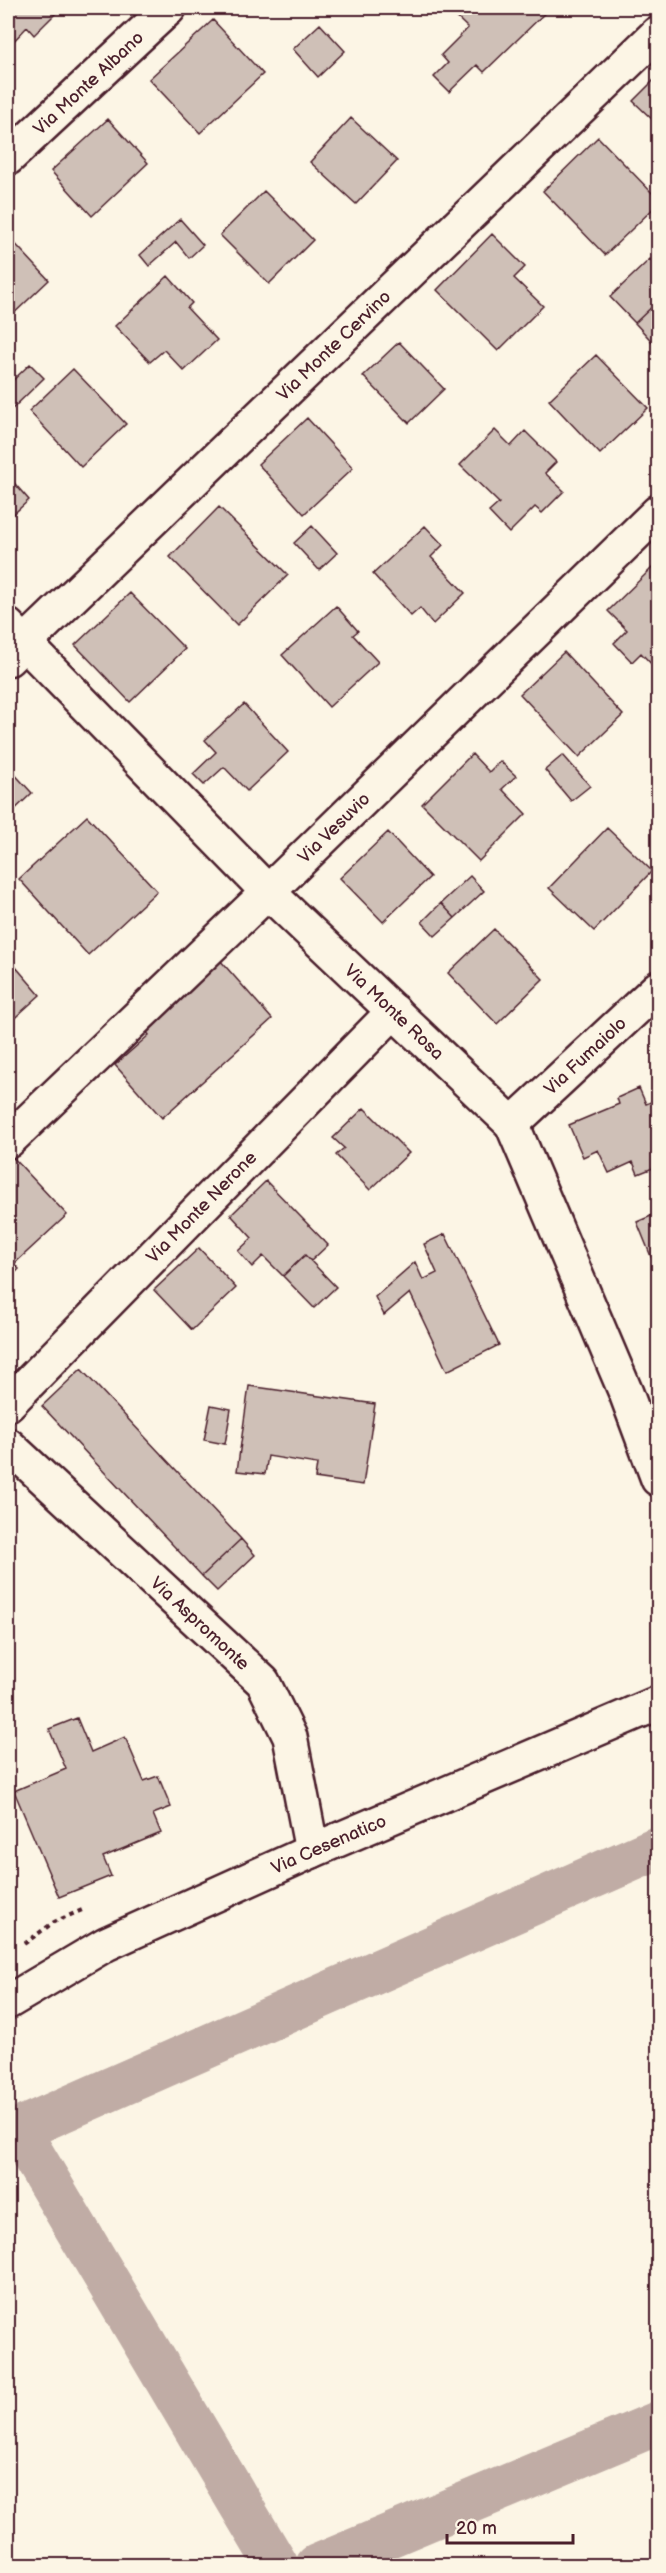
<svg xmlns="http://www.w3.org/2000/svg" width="666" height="2573" viewBox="0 0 666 2573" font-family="'Balsamiq Sans',sans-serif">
	<rect width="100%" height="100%" fill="#fcf5e5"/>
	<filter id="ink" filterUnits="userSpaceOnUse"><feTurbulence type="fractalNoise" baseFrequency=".0167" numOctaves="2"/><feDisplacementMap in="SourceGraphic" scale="12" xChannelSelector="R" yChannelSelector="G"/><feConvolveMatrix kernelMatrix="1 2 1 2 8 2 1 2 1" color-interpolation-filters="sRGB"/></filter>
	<g filter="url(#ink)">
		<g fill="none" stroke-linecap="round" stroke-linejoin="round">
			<!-- canal -->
			<path stroke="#c0aca5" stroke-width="44" d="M 277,2566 L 18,2130 L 658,1848
				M 317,2566 L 658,2423"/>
		</g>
		<!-- building -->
		<path fill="#cfc0b7" stroke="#4a1f2b" stroke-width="1.5" d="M 8,8 L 61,8 L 34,35 L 27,27 L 8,47 Z
			M 447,8 L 550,8 L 484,72 L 477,65 L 449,92 L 434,77 L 448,63 L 441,55 L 468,28 Z
			M 213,20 L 263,74 L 200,133 L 149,79 Z
			M 320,24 L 345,51 L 318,77 L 293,49 Z
			M 658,76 L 658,119 L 655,122 L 633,101 Z
			M 351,118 L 397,161 L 356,204 L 310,162 Z
			M 108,119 L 148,163 L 92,216 L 51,171 Z
			M 598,137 L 658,199 L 658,204 L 605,255 L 543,191 Z
			M 264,191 L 313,240 L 269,284 L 220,235 Z
			M 180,219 L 203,245 L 189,258 L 176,242 L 149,266 L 140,255 Z
			M 492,234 L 525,267 L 514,278 L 543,306 L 498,351 L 437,290 Z
			M 8,236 L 49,280 L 8,319 Z
			M 650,259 L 658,268 L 658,301 L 635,323 L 610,297 Z
			M 168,276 L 192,303 L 187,308 L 217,340 L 184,371 L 164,350 L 150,362 L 115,326 Z
			M 658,301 L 658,348 L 635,323 Z
			M 399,342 L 444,389 L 409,423 L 363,376 Z
			M 596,355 L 648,408 L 600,454 L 549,400 Z
			M 30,364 L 44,378 L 8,413 L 8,385 Z
			M 73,369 L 126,424 L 81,467 L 29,411 Z
			M 307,418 L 353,468 L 304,514 L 258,464 Z
			M 495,430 L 511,446 L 525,431 L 556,462 L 545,473 L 564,491 L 542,513 L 535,507 L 509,533 L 489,512 L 499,503 L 460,465 Z
			M 8,476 L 29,500 L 8,519 Z
			M 219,507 L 288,575 L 237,625 L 170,557 Z
			M 312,526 L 337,553 L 319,570 L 294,543 Z
			M 425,526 L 443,545 L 431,557 L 465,593 L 433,624 L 420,608 L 411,616 L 373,574 Z
			M 654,566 L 658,571 L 658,671 L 641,653 L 632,662 L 614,643 L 627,630 L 608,611 Z
			M 130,593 L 185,649 L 130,702 L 75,645 Z
			M 336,606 L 358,631 L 353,635 L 378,662 L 329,707 L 282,655 Z
			M 564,652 L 623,715 L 579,757 L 520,694 Z
			M 244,704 L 288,752 L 247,791 L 224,767 L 204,785 L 193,774 L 216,752 L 205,740 Z
			M 472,754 L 489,772 L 500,761 L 516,776 L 502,789 L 526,814 L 479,861 L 422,804 Z
			M 563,755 L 590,786 L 571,801 L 545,770 Z
			M 8,767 L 32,793 L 8,816 Z
			M 87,816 L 157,891 L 88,955 L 19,879 Z
			M 607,828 L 652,871 L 594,931 L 549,888 Z
			M 388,832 L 430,877 L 383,922 L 340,878 Z
			M 470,876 L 484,891 L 455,918 L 441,903 Z
			M 441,903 L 455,918 L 435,936 L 422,922 Z
			M 494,929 L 543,979 L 497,1024 L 448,973 Z
			M 8,958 L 40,995 L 8,1024 Z
			M 219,959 L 272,1019 L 162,1118 L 115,1065 L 149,1035 L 143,1027 Z
			M 639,1088 L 646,1104 L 658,1099 L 658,1166 L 638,1174 L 633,1162 L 609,1173 L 598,1150 L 583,1157 L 569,1125 L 619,1104 L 617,1098 Z
			M 364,1108 L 409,1153 L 370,1190 L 336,1155 L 344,1148 L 333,1138 Z
			M 10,1154 L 67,1215 L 14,1264 L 19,1269 L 8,1280 L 8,1156 Z
			M 266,1181 L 328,1245 L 311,1261 L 305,1255 L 283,1276 L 263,1256 L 252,1267 L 238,1251 L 252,1238 L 231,1215 Z
			M 658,1213 L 658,1256 L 652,1259 L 637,1222 Z
			M 445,1234 L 499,1345 L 447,1371 L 410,1293 L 384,1315 L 375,1297 L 415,1262 L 423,1280 L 437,1273 L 424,1244 Z
			M 199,1248 L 236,1288 L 192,1330 L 154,1290 Z
			M 305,1255 L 336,1287 L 314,1308 L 283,1276 Z
			M 81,1369 L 241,1539 L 202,1576 L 42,1406 Z
			M 249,1386 L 375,1404 L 363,1485 L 315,1478 L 317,1464 L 268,1456 L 265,1474 L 237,1471 Z
			M 211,1405 L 231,1409 L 225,1444 L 204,1440 Z
			M 241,1539 L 255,1555 L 217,1591 L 202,1576 Z
			M 77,1718 L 91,1752 L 125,1737 L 144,1781 L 158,1776 L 171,1807 L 153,1814 L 161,1833 L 103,1857 L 111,1876 L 59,1897 L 14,1791 L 66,1769 L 49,1729 Z"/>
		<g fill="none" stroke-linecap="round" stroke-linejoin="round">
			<!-- minor casing -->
			<g stroke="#4a1f2b" stroke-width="38">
				<g id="minor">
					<path id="s1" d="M 8,158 L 169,8"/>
					<path id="s2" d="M 8,626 L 268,892 L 512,1124 L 626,1393 L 658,1479"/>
					<path id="s3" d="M 8,659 L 658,33"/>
					<path id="s4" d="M 512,1124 L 658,988"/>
					<path id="s5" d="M 8,1141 L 268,892 L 658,512"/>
					<path id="s6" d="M 8,1404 L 394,1011"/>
					<path id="s7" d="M 8,1445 L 263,1682 L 290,1737 L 312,1851"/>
				</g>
			</g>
			<!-- major casing -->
			<g stroke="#4a1f2b" stroke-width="38">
				<g id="major">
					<path id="s8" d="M 8,2002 L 106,1944 L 312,1851 L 658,1703"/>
				</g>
			</g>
			<!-- path -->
			<path stroke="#4a1f2b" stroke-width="4" stroke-dasharray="4.5 4.5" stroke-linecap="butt" d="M 24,1944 L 54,1922 L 82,1910"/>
			<!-- minor -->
			<use href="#minor" stroke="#fcf5e5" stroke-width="33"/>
			<!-- major -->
			<use href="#major" stroke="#fcf5e5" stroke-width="33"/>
		</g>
	</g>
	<g text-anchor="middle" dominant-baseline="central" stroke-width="6" stroke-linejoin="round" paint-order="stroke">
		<!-- street labels -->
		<g font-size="18" fill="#4a1f2b" stroke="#fcf5e5">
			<text stroke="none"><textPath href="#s1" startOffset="110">Via Monte Albano</textPath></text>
			<text stroke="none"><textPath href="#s3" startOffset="452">Via Monte Cervino</textPath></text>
			<text stroke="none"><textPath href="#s5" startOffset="452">Via Vesuvio</textPath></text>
			<text stroke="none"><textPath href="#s2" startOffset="546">Via Monte Rosa</textPath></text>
			<text stroke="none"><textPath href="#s4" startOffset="100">Via Fumaiolo</textPath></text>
			<text stroke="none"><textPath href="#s6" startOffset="276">Via Monte Nerone</textPath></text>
			<text stroke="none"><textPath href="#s7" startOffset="262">Via Aspromonte</textPath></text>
			<text stroke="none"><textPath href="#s8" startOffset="358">Via Cesenatico</textPath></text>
		</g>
	</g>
	<!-- margin -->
	<rect width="666" height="2573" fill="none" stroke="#fcf5e5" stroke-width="30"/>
	<rect x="15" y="15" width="636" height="2543" fill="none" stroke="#4a1f2b" stroke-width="2" filter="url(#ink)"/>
	<!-- scale -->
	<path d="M447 2534v9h126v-9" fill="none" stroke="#4a1f2b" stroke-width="3"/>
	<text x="456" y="2534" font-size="18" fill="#4a1f2b" stroke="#fcf5e5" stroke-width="4.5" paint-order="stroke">20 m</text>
</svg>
